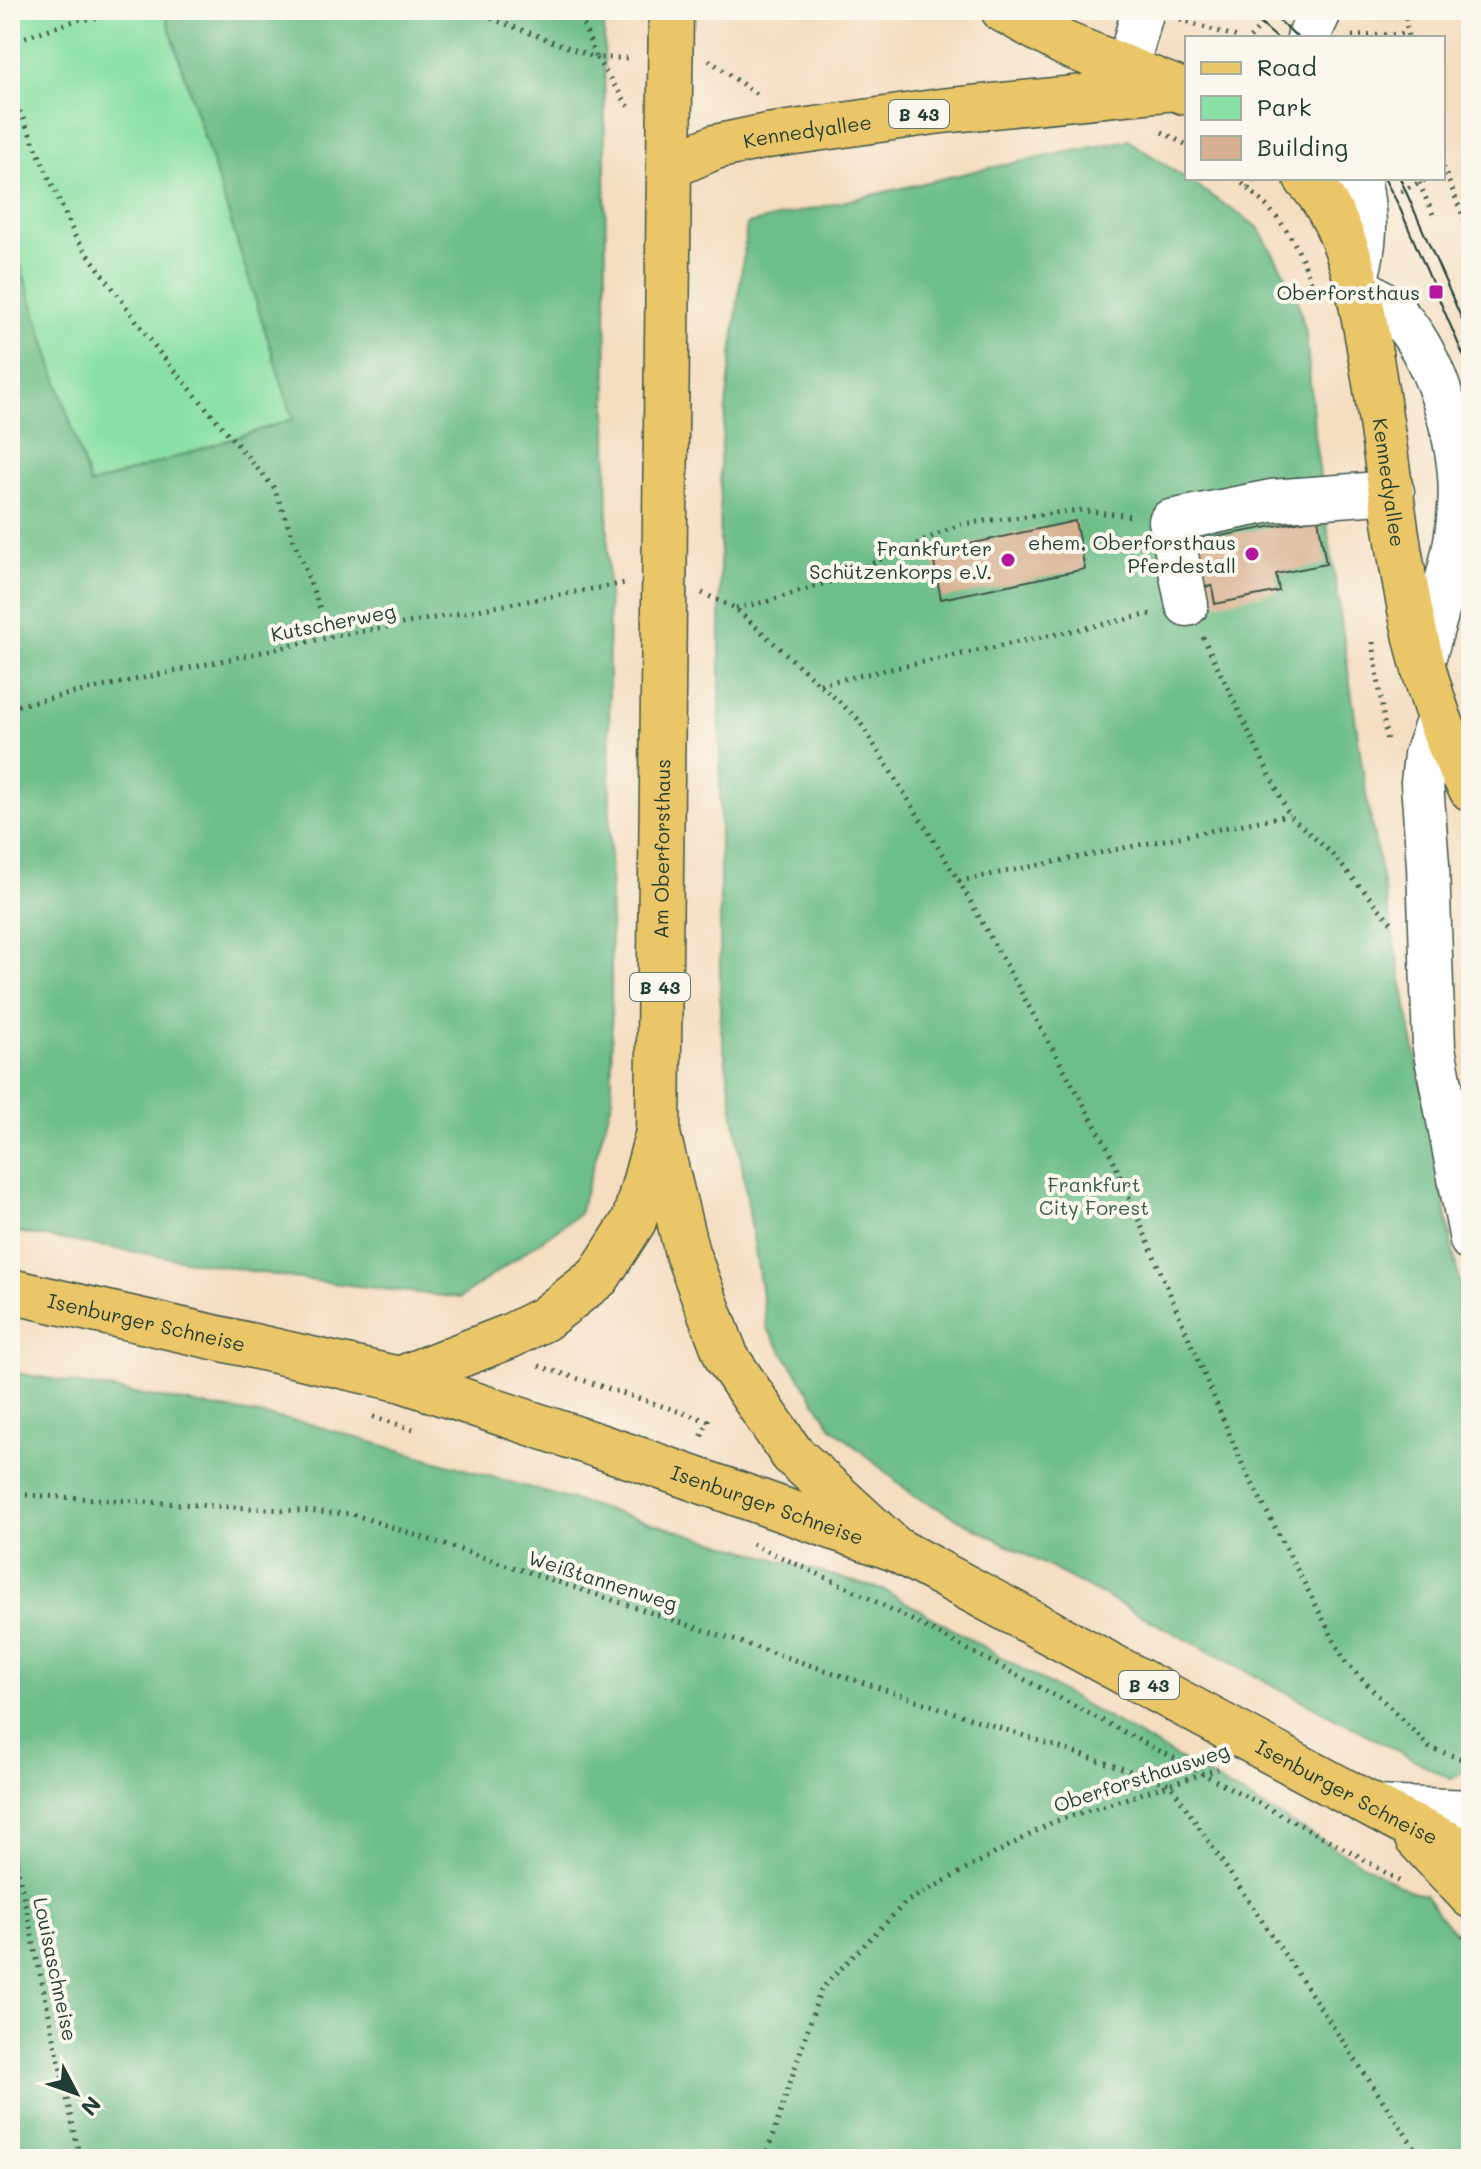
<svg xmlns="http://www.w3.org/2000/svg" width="1481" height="2169" viewBox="0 0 1481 2169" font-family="Mali,sans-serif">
	<rect width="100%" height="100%" fill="#fbf7ec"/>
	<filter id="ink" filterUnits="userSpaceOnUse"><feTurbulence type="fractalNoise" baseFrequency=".0125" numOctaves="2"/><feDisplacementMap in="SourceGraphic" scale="16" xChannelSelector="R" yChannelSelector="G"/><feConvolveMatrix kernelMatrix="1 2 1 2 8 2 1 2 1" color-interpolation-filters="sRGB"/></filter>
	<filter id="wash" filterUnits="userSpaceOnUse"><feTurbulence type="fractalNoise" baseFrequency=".006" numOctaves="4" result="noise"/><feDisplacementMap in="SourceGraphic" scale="32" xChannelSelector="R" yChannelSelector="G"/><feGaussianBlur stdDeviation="1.8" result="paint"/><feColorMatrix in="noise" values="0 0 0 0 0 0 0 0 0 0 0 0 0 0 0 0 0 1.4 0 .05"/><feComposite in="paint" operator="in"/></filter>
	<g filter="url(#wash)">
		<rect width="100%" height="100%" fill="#f4ddc0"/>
		<!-- green -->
		<path fill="#89e0a4" stroke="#548e6c" stroke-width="2" d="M 10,10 L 164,10 L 294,420 L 90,485 L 10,232 Z"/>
		<!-- forest -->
		<path fill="#6ebe8a" stroke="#467e5f" stroke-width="2" d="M 164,10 L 604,10 L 612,1101 L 579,1214 L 460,1298 L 299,1279 L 10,1231 L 10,232 L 90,485 L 293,419 Z
			M 1128,140 L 1258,227 L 1295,292 L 1306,333 L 1315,442 L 1367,800 L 1471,1344 L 1471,1765 L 1451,1779 L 913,1495 L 832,1427 L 767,1328 L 720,1023 L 720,459 L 747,224 L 979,170 Z
			M 10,1372 L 306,1423 L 886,1591 L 1410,1891 L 1425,1894 L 1438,1914 L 1471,1949 L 1471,2159 L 10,2159 Z"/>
		<g id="blocks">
			<!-- building -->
			<path fill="#d8b192" d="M 1318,518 L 1326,564 L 1276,574 L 1279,591 L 1215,604 L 1212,586 L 1186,590 L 1177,544 Z
				M 1075,521 L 1085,569 L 941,599 L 932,552 Z"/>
		</g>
	</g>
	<g filter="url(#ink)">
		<use href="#blocks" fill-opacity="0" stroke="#3f5549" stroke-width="2"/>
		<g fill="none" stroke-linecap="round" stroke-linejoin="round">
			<!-- minor casing -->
			<g stroke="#3f5549" stroke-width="45">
				<path id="minor" d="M 1308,38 L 1321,10
					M 1127,68 L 1143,10
					M 1359,178 C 1368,219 1367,245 1355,285 C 1372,295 1387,303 1400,318 C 1438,361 1464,451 1459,508 C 1456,559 1436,615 1423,664
					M 1187,605 L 1170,521 L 1271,501 L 1393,492
					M 1438,719 L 1425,755 L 1422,783 L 1428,865 L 1434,1048 L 1471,1240
					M 1375,1807 L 1471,1811"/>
			</g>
			<!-- major casing -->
			<g stroke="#3f5549" stroke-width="47">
				<g id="major">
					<path id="s1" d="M 1306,178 C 1355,231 1363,314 1375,383 C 1397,516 1405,671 1471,789"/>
					<path id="s2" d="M 10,1291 L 399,1379 L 641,1460 L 895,1549 L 1402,1822 L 1471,1854"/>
					<path d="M 399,1379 L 510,1336 L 544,1319 L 598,1277 L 634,1221 L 657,1136"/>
					<path id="s3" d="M 895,1549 L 792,1454 L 727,1358 L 687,1253 L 658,1134 L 669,167 L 715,147 L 767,136 L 941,111 L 1175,88 L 1184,92"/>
					<path d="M 1417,1838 L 1471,1896"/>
				</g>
			</g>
			<!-- highway casing -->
			<g stroke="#3f5549" stroke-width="47">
				<path id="highway" d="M 1003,10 L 1065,44 L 1175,88
					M 669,167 L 671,10"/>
			</g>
			<!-- path -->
			<path stroke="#3f5549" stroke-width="5" stroke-dasharray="2 6" stroke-linecap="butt" d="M 469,10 L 596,58 L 629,107
				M 578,10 L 596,58 L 632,58
				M 1405,10 L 1408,38
				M 1180,20 L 1241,38
				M 1352,36 L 1407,34
				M 1250,38 L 1275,10
				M 10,42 L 77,20 L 169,10
				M 709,60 L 759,96
				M 10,89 L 75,236 L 159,352 L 274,488 L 331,637
				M 1162,132 L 1187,145
				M 1443,167 L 1471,236
				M 1236,178 C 1277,213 1295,234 1312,285
				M 1419,183 L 1433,214
				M 1248,188 L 1254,178
				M 1401,191 L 1429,178
				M 702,593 L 735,608 L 858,719 L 959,881 L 1109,1150 L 1243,1466 L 1346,1663 L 1430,1748 L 1471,1762
				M 736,608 L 769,601 L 832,581 L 961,524 L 1079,510 L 1132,516
				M 1203,637 L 1289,815 L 1330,852 L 1392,923
				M 1373,642 L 1387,743
				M 820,684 L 1151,614
				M 10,707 L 331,637 L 625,583
				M 959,881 L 1289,815
				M 539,1366 L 708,1421 L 700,1440
				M 373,1417 L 413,1429
				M 10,1494 L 352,1514 L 1170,1784 L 1422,2159
				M 752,1544 L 849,1588 L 910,1619 L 1357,1855 L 1399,1881
				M 10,1833 L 80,2159
				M 1463,1935 L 1471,1943
				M 765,2159 L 821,1989 L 906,1902 L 1053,1822 L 1218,1769"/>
			<!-- minor -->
			<use href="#minor" stroke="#fff" stroke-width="42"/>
			<!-- major -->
			<use href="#major" stroke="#ebc669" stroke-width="44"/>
			<!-- highway -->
			<use href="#highway" stroke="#ebc669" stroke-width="44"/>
			<!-- tram -->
			<path stroke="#1f3d34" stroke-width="2" d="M 1245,10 L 1277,38
				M 1268,10 L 1298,38
				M 1384,178 L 1398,204 L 1471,373
				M 1400,178 L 1471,340"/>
		</g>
	</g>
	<!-- markers -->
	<g fill="#b5179e" stroke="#fbf7ec" stroke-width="3">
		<rect x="1428" y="284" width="16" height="16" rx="4"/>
		<circle cx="1252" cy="554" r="8"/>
		<circle cx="1008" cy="560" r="8"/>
	</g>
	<g text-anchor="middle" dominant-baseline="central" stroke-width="8" stroke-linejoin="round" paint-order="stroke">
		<!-- shield labels -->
		<g fill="#fbf7ec" stroke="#61756b" stroke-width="2">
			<rect x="889" y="100" width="60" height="28" rx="6"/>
			<rect x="630" y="973" width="60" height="28" rx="6"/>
			<rect x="1119" y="1671" width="60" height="28" rx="6"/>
		</g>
		<g font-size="18" font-weight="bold" fill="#1f3d34">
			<text x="919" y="114">B 43</text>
			<text x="660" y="987">B 43</text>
			<text x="1149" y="1685">B 43</text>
		</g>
		<!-- street labels -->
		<g font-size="20" fill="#1f3d34" stroke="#fbf7ec">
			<text stroke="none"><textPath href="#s3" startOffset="1602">Kennedyallee</textPath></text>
			<text stroke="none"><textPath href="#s1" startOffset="320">Kennedyallee</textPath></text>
			<text transform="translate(333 622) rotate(-11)">Kutscherweg</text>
			<text stroke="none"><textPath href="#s3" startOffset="776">Am Oberforsthaus</textPath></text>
			<text stroke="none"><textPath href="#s2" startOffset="140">Isenburger Schneise</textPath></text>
			<text stroke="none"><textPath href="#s2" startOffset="788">Isenburger Schneise</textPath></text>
			<text transform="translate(603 1580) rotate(18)">Weißtannenweg</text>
			<text transform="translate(1141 1777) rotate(-18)">Oberforsthausweg</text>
			<text stroke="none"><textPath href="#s2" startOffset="1436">Isenburger Schneise</textPath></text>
			<text transform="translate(56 1969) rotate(78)">Louisaschneise</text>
		</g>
		<!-- poi labels -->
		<g font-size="20" fill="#1f3d34" stroke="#fbf7ec" text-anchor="end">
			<text x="1420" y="292">Oberforsthaus</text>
			<text x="1236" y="542">ehem. Oberforsthaus<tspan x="1236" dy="23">Pferdestall</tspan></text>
			<text x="992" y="548">Frankfurter<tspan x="992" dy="23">Schützenkorps e.V.</tspan></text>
		</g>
		<!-- park labels -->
		<g font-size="20" fill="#345e4a" stroke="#fbf7ec">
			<text x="1094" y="1184">Frankfurt<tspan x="1094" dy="23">City Forest</tspan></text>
		</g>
	</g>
	<!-- margin -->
	<rect width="1481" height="2169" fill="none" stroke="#fbf7ec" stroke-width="40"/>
	<!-- legend -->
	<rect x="1185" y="36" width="260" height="144" fill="#fbf7ec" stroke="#a3ada2" stroke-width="2"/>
	<rect x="1201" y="62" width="40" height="12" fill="#ebc669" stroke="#a3ada2" stroke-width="2"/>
	<text x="1257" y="76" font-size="24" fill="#1f3d34">Road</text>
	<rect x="1201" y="96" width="40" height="24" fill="#89e0a4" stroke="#a3ada2" stroke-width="2"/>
	<text x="1257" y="116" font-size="24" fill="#1f3d34">Park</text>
	<rect x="1201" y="136" width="40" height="24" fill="#d8b192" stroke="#a3ada2" stroke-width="2"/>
	<text x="1257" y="156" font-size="24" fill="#1f3d34">Building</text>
	<!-- north arrow -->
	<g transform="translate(76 2093) rotate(131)" stroke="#fbf7ec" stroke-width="6" paint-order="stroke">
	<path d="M0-6L14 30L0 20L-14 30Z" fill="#1f3d34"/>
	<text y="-12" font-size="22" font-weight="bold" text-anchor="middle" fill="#1f3d34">N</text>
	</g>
</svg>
